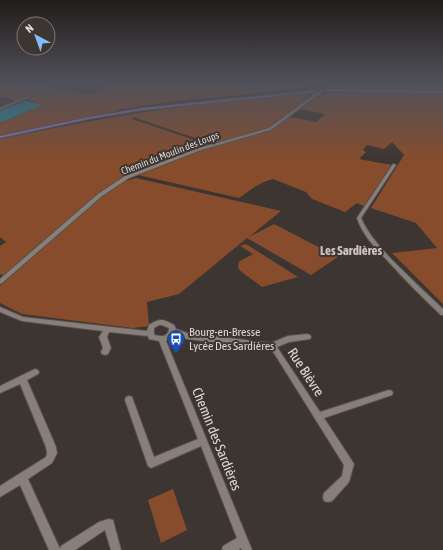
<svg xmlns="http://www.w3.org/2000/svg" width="443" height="550" viewBox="0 0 443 550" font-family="'Asap Condensed',sans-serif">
	<rect width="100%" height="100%" fill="#3d3531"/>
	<!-- green -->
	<path fill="#874c2c" d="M 0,84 L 55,84 L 16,101 L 6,97 L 0,97 Z
		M 97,84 L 308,84 L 304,88 L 296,89 L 161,103 L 117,110 L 118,111 L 0,135 L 0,121 L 4,121 L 29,111 L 40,104 L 25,98 L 48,88 L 90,94 L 107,88 L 93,85 Z
		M 326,84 L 443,84 L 443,90 L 330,88 L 322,86 Z
		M 339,91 L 443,94 L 443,304 L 392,253 L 437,248 L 416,223 L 371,208 L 404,155 L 392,142 L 384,149 L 367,145 L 363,150 L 366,152 L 359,159 L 392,165 L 364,206 L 357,203 L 345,212 L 312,199 L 306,192 L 273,179 C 258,183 251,190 239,198 L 138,175 L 200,151 L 271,129 L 290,117 L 317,122 L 325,114 L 300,109 C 314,100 321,93 339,91 Z
		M 305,94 L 310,96 L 268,129 L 213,144 L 133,117 L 132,119 L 209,145 L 118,181 L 98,194 L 4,276 L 0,274 L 0,246 L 6,242 L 0,237 L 0,139 C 101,118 202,100 305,94 Z
		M 136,178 L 281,211 L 249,237 L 274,224 L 338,257 L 311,275 L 247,238 L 179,294 L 147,302 L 149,326 L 133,328 L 22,314 L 0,303 L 0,286 L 98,199 C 109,190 122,181 136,178 Z
		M 246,244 L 298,277 L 262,287 L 239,270 L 238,264 L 240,261 L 253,254 L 240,246 Z
		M 173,489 L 187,530 L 161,543 L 148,500 Z"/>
	<!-- water -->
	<path fill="#208ba5" d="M 25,101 L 40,104 L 40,106 L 4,121 L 0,121 L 0,111 Z"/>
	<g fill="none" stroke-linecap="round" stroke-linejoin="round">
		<!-- minor casing -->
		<g stroke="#58514e" stroke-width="2">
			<path id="minor" d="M 55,84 L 57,84 L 0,110 L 0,108 Z
				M 313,84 L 315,84 L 321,87 L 319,88 Z
				M 320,90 L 322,91 L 321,94 L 315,97 L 271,130 L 201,150 L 129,178 L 102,196 L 2,283 L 0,284 L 0,279 L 98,194 L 125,176 L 199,148 L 269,128 L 313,95 L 319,92 Z
				M 393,164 L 396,165 L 361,218 C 368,234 380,247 392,260 C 409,277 426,293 443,309 L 443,315 L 441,315 C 422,297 404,279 387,260 C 375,248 362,234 357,218 Z
				M 0,307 L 23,317 L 147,331 L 149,325 C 160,318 163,319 174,325 L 176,329 L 187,333 L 271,343 L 288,336 L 307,334 L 310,335 L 311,337 L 310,339 L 289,342 L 277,347 L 320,412 L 389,390 L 392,391 L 393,393 L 392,395 L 324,418 L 354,464 L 349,482 L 332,501 L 328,502 L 324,501 L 323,497 L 324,493 L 342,476 L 344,465 L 274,353 L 270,349 L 187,339 L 174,334 L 171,338 L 166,341 L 252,550 L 242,550 L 241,548 L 238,550 L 222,550 L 223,546 L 237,538 L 201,446 L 151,468 L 148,466 L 125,400 L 126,397 L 129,396 L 132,397 L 154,457 L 198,439 L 159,341 L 149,339 L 148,336 L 109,332 L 107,337 L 111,348 L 108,354 L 105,355 L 102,354 L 101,352 L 103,348 L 99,337 L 103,331 L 22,321 L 0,312 ZM 159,325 L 162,325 L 169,328 C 169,337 161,337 155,335 L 154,334 L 154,328 Z
				M 35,369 L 38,370 L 39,372 L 38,374 L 27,380 L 56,447 L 57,453 L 52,463 L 28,479 L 60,549 L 61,546 L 99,522 L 109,519 L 113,520 L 114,524 L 121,550 L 111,550 L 105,530 L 75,550 L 49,550 L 20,485 L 0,497 L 0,486 L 46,457 L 47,453 L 46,447 L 20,384 L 0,393 L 0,386 Z"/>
		</g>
		<!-- major casing -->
		<g stroke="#58514e" stroke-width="2">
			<path id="major" d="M 325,89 L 443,91 L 443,93 L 324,91 Z
				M 316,90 L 317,92 L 143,110 L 89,119 L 0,138 L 0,136 L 89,117 L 143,108 Z"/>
		</g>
		<!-- minor -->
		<use href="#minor" fill="#887e7a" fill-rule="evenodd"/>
		<!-- major -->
		<use href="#major" fill="#8476b8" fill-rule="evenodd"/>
	</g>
	<!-- sky -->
	<linearGradient id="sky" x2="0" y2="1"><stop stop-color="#221d1b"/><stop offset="0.52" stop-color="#51515a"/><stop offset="1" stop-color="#51515a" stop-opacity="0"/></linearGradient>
	<rect width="443" height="161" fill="url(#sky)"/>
	<!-- icons -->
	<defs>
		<g id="bus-pin" transform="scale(0.9)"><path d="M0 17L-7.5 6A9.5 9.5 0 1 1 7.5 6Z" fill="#1a4fb4" stroke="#3d3531"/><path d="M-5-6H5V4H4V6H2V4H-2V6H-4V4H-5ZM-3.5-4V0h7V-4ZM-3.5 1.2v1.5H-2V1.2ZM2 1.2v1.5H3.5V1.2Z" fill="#fff"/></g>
	</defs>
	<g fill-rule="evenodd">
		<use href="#bus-pin" x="176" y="339"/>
	</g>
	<g text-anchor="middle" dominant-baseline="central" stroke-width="4" stroke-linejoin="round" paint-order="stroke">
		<!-- far-street labels -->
		<g font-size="10" fill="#ded9d6" stroke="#3d3531">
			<text transform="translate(170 153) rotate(-21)">Chemin du Moulin des Loups</text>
		</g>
		<!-- poi labels -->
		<g font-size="12" fill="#ded9d6" stroke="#3d3531" text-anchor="start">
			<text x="189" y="332">Bourg-en-Bresse<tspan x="189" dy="14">Lycée Des Sardières</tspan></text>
		</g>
		<!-- neighbourhood labels -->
		<g font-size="13" font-weight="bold" fill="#cfc5bf" stroke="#3d3531">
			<text x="351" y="250">Les Sardières</text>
		</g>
		<!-- near-street labels -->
		<g font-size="14" fill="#ded9d6" stroke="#3d3531">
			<text transform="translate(306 372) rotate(57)">Rue Bièvre</text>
			<text transform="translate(217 439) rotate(68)">Chemin des Sardières</text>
		</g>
	</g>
	<!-- north arrow -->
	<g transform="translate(36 36) rotate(319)"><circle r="19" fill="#3d3531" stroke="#7d7773"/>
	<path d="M0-3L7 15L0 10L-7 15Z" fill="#84bcfb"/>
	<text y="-6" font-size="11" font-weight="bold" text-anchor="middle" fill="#ded9d6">N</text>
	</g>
</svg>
